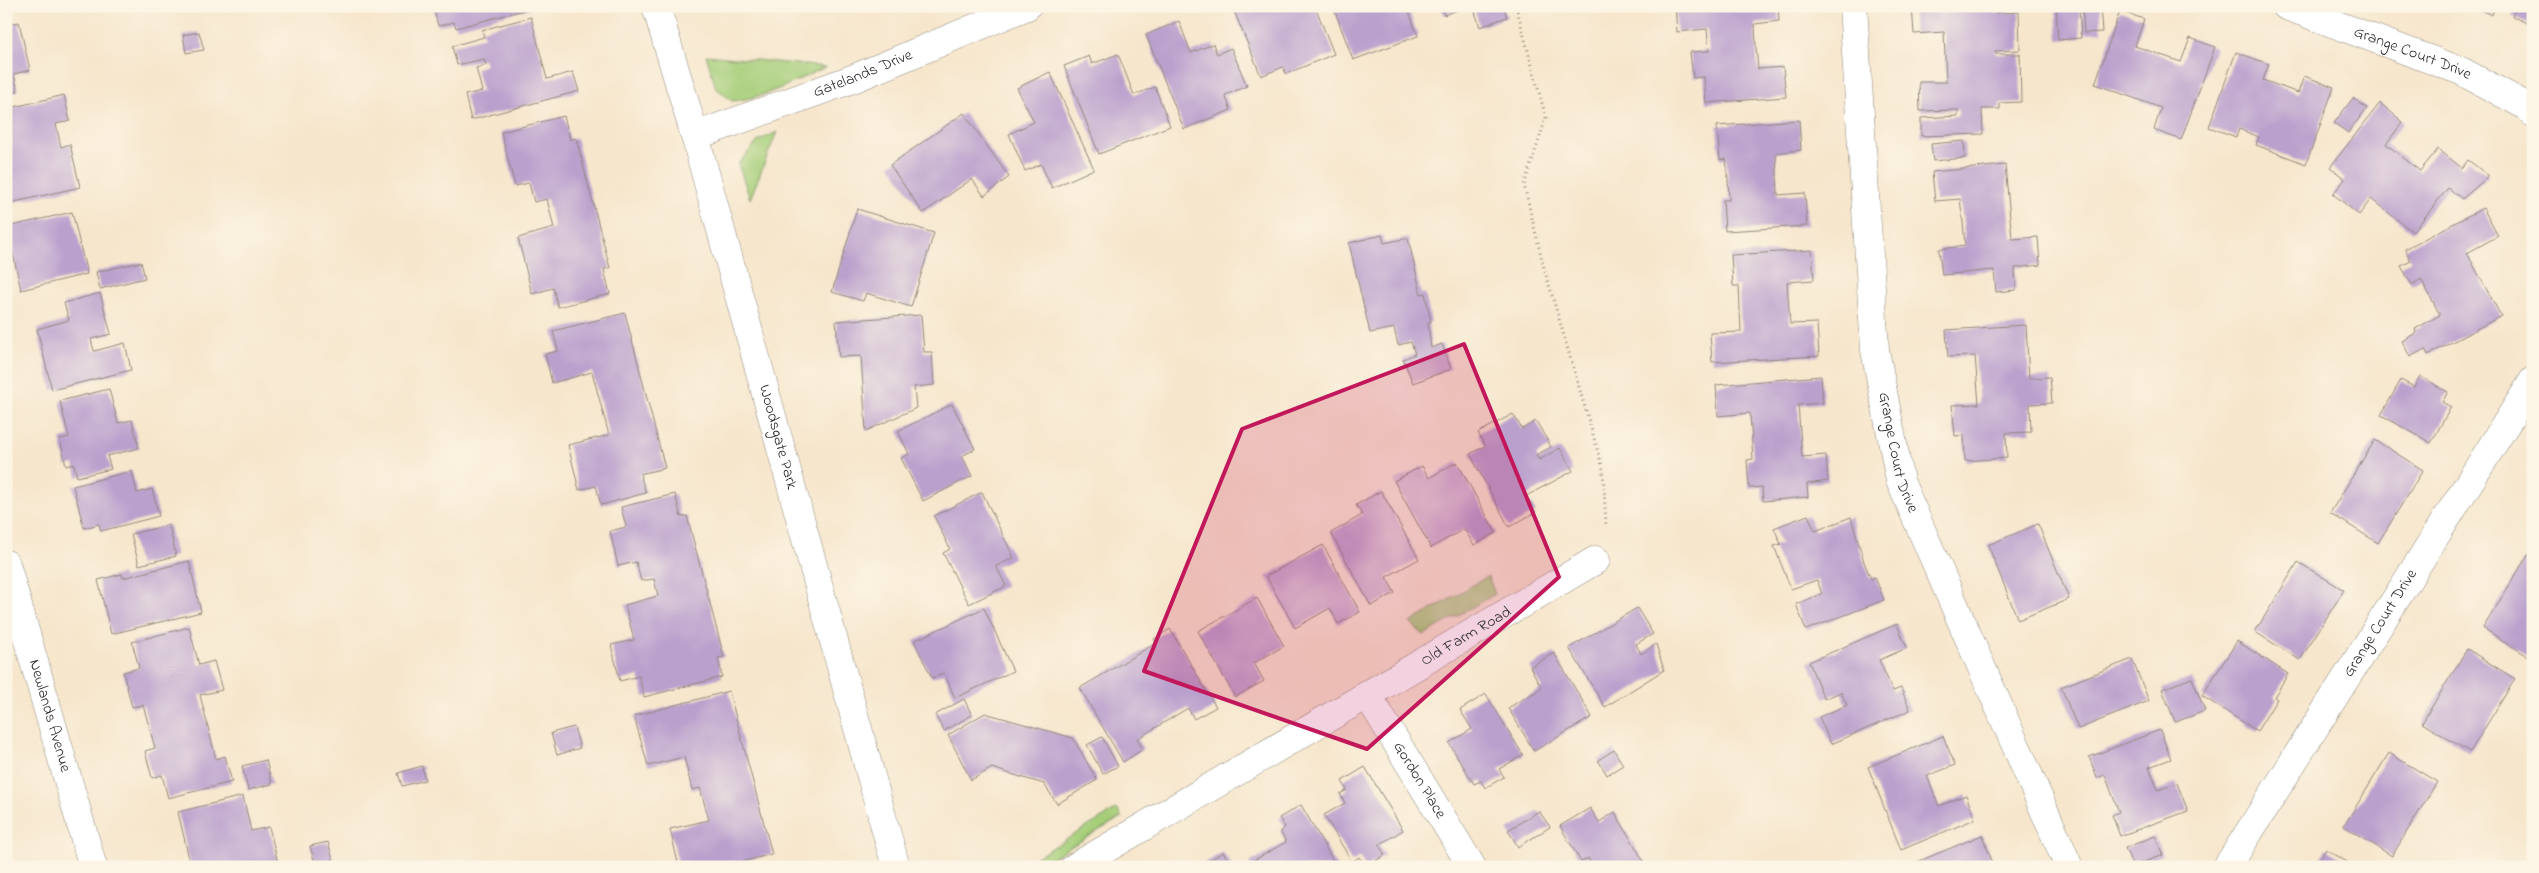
<svg xmlns="http://www.w3.org/2000/svg" width="2539" height="873" viewBox="0 0 2539 873" font-family="'Indie Flower',sans-serif">
	<rect width="100%" height="100%" fill="#fcf5e5"/>
	<filter id="ink" filterUnits="userSpaceOnUse"><feTurbulence type="fractalNoise" baseFrequency=".02" numOctaves="2"/><feDisplacementMap in="SourceGraphic" scale="10" xChannelSelector="R" yChannelSelector="G"/><feConvolveMatrix kernelMatrix="1 2 1 2 8 2 1 2 1" color-interpolation-filters="sRGB"/></filter>
	<filter id="wash" filterUnits="userSpaceOnUse"><feTurbulence type="fractalNoise" baseFrequency=".0096" numOctaves="4" result="noise"/><feDisplacementMap in="SourceGraphic" scale="20" xChannelSelector="R" yChannelSelector="G"/><feGaussianBlur stdDeviation="1.12" result="paint"/><feColorMatrix in="noise" values="0 0 0 0 0 0 0 0 0 0 0 0 0 0 0 0 0 1.4 0 .05"/><feComposite in="paint" operator="in"/></filter>
	<g filter="url(#wash)">
		<rect width="100%" height="100%" fill="#f6e6cc"/>
		<!-- green -->
		<path fill="#a6ce79" stroke="#687c52" d="M 706,55 L 826,67 C 795,81 766,98 732,101 L 716,88 Z
			M 777,132 L 750,199 L 738,164 L 758,141 Z
			M 1488,576 L 1495,594 L 1424,635 L 1410,623 Z
			M 1117,809 L 1122,817 L 1036,867 L 1020,867 Z"/>
		<g id="blocks">
			<!-- building -->
			<path fill="#baa0cd" d="M 433,6 L 535,6 L 535,7 L 456,28 L 454,22 L 438,26 Z
				M 1232,6 L 1315,6 L 1334,54 L 1286,74 L 1283,67 L 1261,76 Z
				M 1333,6 L 1407,6 L 1418,36 L 1353,60 Z
				M 1441,6 L 1468,6 L 1444,15 Z
				M 1473,6 L 1503,6 L 1507,17 L 1480,27 Z
				M 1675,6 L 1778,6 L 1779,21 L 1755,24 L 1756,47 L 1758,69 L 1783,67 L 1786,97 L 1706,103 L 1704,77 L 1693,78 L 1690,52 L 1709,51 L 1707,29 L 1677,32 Z
				M 1912,6 L 1995,6 L 1995,13 L 2019,12 L 2020,50 L 1995,51 L 1996,54 L 2020,54 L 2021,102 L 2000,103 L 2000,109 L 1982,109 L 1983,134 L 1921,136 L 1921,118 L 1958,116 L 1958,110 L 1920,111 L 1919,82 L 1946,82 L 1944,32 L 1914,34 Z
				M 2056,6 L 2079,6 L 2081,38 L 2058,40 Z
				M 2082,6 L 2100,6 L 2102,32 L 2084,33 Z
				M 2470,6 L 2495,6 L 2492,15 Z
				M 2516,6 L 2533,6 L 2533,26 L 2512,16 Z
				M 2120,11 L 2144,19 L 2135,46 L 2181,62 L 2190,38 L 2215,47 L 2181,140 L 2154,130 L 2161,108 L 2095,84 Z
				M 531,17 L 547,79 L 573,72 L 579,91 L 471,120 L 465,95 L 482,91 L 476,68 L 486,65 L 484,59 L 457,65 L 452,46 L 484,37 L 482,30 Z
				M 1179,21 L 1191,53 L 1213,44 L 1217,54 L 1231,48 L 1247,86 L 1225,95 L 1231,110 L 1184,129 L 1146,35 Z
				M 19,22 L 30,70 L 14,74 L 18,91 L 6,94 L 6,25 Z
				M 199,32 L 204,50 L 186,53 L 183,35 Z
				M 2236,52 L 2269,64 L 2263,80 L 2298,93 L 2304,76 L 2334,87 L 2306,164 L 2256,145 L 2259,137 L 2239,129 L 2236,137 L 2209,127 Z
				M 1118,54 L 1134,95 L 1155,87 L 1170,126 L 1099,154 L 1064,66 L 1089,56 L 1092,64 Z
				M 1050,72 L 1094,169 L 1052,188 L 1041,164 L 1025,171 L 1009,134 L 1034,122 L 1017,88 Z
				M 64,95 L 70,121 L 56,124 L 61,147 L 70,144 L 80,187 L 6,204 L 6,109 Z
				M 2353,98 L 2367,108 L 2348,133 L 2334,123 Z
				M 2380,103 L 2403,122 L 2386,144 L 2420,171 L 2438,149 L 2462,168 L 2468,160 L 2489,176 L 2462,199 L 2448,188 L 2413,232 L 2371,199 L 2359,215 L 2333,194 L 2345,179 L 2330,167 Z
				M 964,113 L 1009,177 L 984,196 L 972,179 L 923,213 L 890,165 Z
				M 564,116 L 570,140 L 576,138 L 610,268 L 604,269 L 610,294 L 558,307 L 553,288 L 532,294 L 518,238 L 554,228 L 547,199 L 534,202 L 529,183 L 515,186 L 501,132 Z
				M 1799,120 L 1801,150 L 1776,153 L 1778,195 L 1805,193 L 1807,226 L 1725,231 L 1723,200 L 1729,200 L 1728,179 L 1726,159 L 1720,160 L 1717,126 Z
				M 1964,141 L 1965,158 L 1933,161 L 1931,144 Z
				M 2005,165 L 2012,239 L 2038,237 L 2040,265 L 2015,268 L 2016,290 L 1996,292 L 1994,270 L 1942,275 L 1939,249 L 1965,246 L 1963,222 L 1960,199 L 1935,201 L 1932,172 Z
				M 2483,208 L 2498,236 L 2467,253 L 2501,316 L 2428,355 L 2425,349 L 2410,357 L 2402,341 L 2416,333 L 2415,329 L 2440,315 L 2421,279 L 2412,285 L 2401,266 L 2411,261 L 2405,249 Z
				M 857,209 L 934,233 L 911,307 L 866,293 L 863,301 L 832,292 Z
				M 72,212 L 87,274 L 21,290 L 7,227 Z
				M 1382,235 L 1384,243 L 1408,238 L 1421,294 L 1425,293 L 1431,322 L 1428,322 L 1431,348 L 1442,344 L 1451,369 L 1413,383 L 1403,359 L 1415,354 L 1411,342 L 1398,345 L 1394,328 L 1370,333 L 1349,243 Z
				M 1812,250 L 1814,280 L 1787,282 L 1790,324 L 1817,323 L 1819,356 L 1712,362 L 1710,333 L 1741,332 L 1739,286 L 1733,286 L 1731,255 Z
				M 141,262 L 145,278 L 100,289 L 96,272 Z
				M 100,293 L 111,334 L 91,339 L 94,351 L 125,343 L 131,370 L 52,390 L 37,329 L 69,320 L 64,303 Z
				M 625,313 L 665,468 L 640,474 L 646,493 L 601,505 L 596,486 L 579,490 L 568,445 L 609,435 L 592,372 L 552,383 L 545,354 L 558,351 L 553,331 Z
				M 921,315 L 924,352 L 932,352 L 934,385 L 914,387 L 916,408 L 866,431 L 861,356 L 839,357 L 836,321 Z
				M 2026,325 L 2029,378 L 2050,377 L 2052,403 L 2030,404 L 2031,432 L 2006,433 L 2007,458 L 1965,461 L 1964,435 L 1955,436 L 1952,405 L 1979,404 L 1975,356 L 1948,357 L 1946,330 Z
				M 1821,376 L 1823,403 L 1798,405 L 1802,457 L 1826,455 L 1828,481 L 1807,484 L 1808,497 L 1763,501 L 1762,487 L 1749,488 L 1747,460 L 1753,459 L 1750,413 L 1718,416 L 1716,385 Z
				M 2420,376 L 2448,392 L 2442,402 L 2451,407 L 2431,443 L 2381,415 L 2401,380 L 2414,387 Z
				M 109,389 L 118,423 L 132,420 L 139,448 L 107,456 L 111,469 L 77,477 L 74,464 L 66,466 L 60,439 L 69,437 L 60,401 Z
				M 952,404 L 975,449 L 962,456 L 972,476 L 923,501 L 901,458 L 909,454 L 898,431 Z
				M 1513,414 L 1522,429 L 1536,421 L 1551,447 L 1536,455 L 1539,460 L 1560,448 L 1573,471 L 1526,496 L 1536,512 L 1509,527 L 1470,454 L 1485,446 L 1478,433 Z
				M 2375,440 L 2423,470 L 2378,543 L 2330,513 Z
				M 1457,462 L 1496,533 L 1474,545 L 1464,529 L 1431,548 L 1394,481 L 1422,466 L 1429,478 Z
				M 132,471 L 137,493 L 152,489 L 159,516 L 101,531 L 99,524 L 84,528 L 73,486 Z
				M 1381,491 L 1419,559 L 1386,577 L 1395,593 L 1371,606 L 1331,533 L 1362,515 L 1356,505 Z
				M 982,492 L 1014,558 L 996,566 L 1006,586 L 969,604 L 943,553 L 950,549 L 934,516 Z
				M 675,494 L 681,517 L 687,516 L 724,657 L 718,658 L 722,677 L 644,697 L 639,676 L 620,681 L 611,645 L 634,640 L 625,605 L 658,596 L 654,579 L 641,581 L 636,562 L 618,566 L 610,531 L 626,527 L 621,507 Z
				M 1808,515 L 1815,531 L 1851,517 L 1864,562 L 1871,579 L 1875,577 L 1884,600 L 1806,630 L 1796,604 L 1822,594 L 1817,580 L 1791,589 L 1774,546 L 1781,544 L 1774,528 Z
				M 2038,524 L 2069,599 L 2018,620 L 1988,545 Z
				M 169,525 L 176,556 L 139,565 L 131,534 Z
				M 1323,545 L 1360,612 L 1338,624 L 1330,608 L 1295,628 L 1266,576 Z
				M 2528,555 L 2533,557 L 2531,658 L 2483,628 Z
				M 189,561 L 201,612 L 111,634 L 98,580 L 122,574 L 123,578 Z
				M 2298,562 L 2344,590 L 2300,660 L 2255,632 Z
				M 1257,598 L 1284,646 L 1254,663 L 1264,681 L 1235,697 L 1198,631 Z
				M 984,608 L 1013,671 L 955,698 L 944,673 L 932,678 L 914,641 Z
				M 1637,608 L 1653,634 L 1636,644 L 1641,654 L 1656,644 L 1664,670 L 1605,707 L 1569,648 Z
				M 1897,624 L 1907,648 L 1879,660 L 1893,691 L 1901,688 L 1910,710 L 1831,744 L 1819,717 L 1847,705 L 1841,692 L 1824,699 L 1809,662 Z
				M 189,627 L 199,665 L 214,661 L 222,690 L 200,695 L 216,759 L 225,756 L 232,782 L 168,798 L 162,775 L 152,778 L 145,751 L 155,748 L 143,705 L 132,707 L 123,672 L 139,668 L 132,642 Z
				M 1170,629 L 1216,707 L 1194,719 L 1188,708 L 1137,739 L 1143,749 L 1123,762 L 1080,688 L 1156,643 L 1154,639 Z
				M 2237,641 L 2288,674 L 2274,697 L 2277,699 L 2257,731 L 2202,696 Z
				M 2467,649 L 2515,679 L 2470,752 L 2422,723 Z
				M 1554,653 L 1592,717 L 1534,751 L 1508,708 L 1542,688 L 1530,667 Z
				M 2132,659 L 2149,701 L 2078,729 L 2061,687 Z
				M 2192,678 L 2205,711 L 2175,722 L 2162,689 Z
				M 729,691 L 772,854 L 722,867 L 679,867 L 670,829 L 709,820 L 700,788 L 692,790 L 684,757 L 648,766 L 634,716 Z
				M 1486,694 L 1523,755 L 1499,769 L 1504,777 L 1485,788 L 1481,781 L 1474,784 L 1449,743 L 1472,729 L 1460,710 Z
				M 964,699 L 972,715 L 944,731 L 935,715 Z
				M 985,713 L 1073,738 L 1097,780 L 1057,804 L 1044,784 L 1014,775 L 992,768 L 971,780 L 948,735 Z
				M 574,727 L 580,748 L 557,755 L 551,733 Z
				M 2160,730 L 2171,759 L 2149,767 L 2158,790 L 2177,783 L 2188,811 L 2120,836 L 2112,815 L 2119,812 L 2105,775 L 2097,778 L 2089,757 Z
				M 1943,736 L 1955,765 L 1927,776 L 1939,806 L 1966,795 L 1975,819 L 1901,850 L 1868,767 Z
				M 1102,737 L 1118,766 L 1103,774 L 1087,745 Z
				M 1614,750 L 1623,765 L 1607,775 L 1598,760 Z
				M 2389,753 L 2437,782 L 2392,856 L 2344,826 Z
				M 266,760 L 272,784 L 248,790 L 242,766 Z
				M 422,766 L 425,780 L 402,786 L 398,773 Z
				M 1365,767 L 1403,830 L 1379,845 L 1385,855 L 1366,867 L 1359,857 L 1352,862 L 1324,815 L 1345,803 L 1340,794 L 1347,790 L 1342,781 Z
				M 243,796 L 251,831 L 269,827 L 279,867 L 191,867 L 178,812 Z
				M 1301,805 L 1337,867 L 1252,867 L 1249,863 L 1286,842 L 1280,831 L 1285,827 L 1279,818 Z
				M 1590,808 L 1599,822 L 1615,812 L 1647,867 L 1593,867 L 1588,858 L 1581,862 L 1560,826 Z
				M 1539,811 L 1550,827 L 1518,847 L 1508,830 Z
				M 1982,835 L 1992,861 L 1977,867 L 1911,867 L 1910,865 Z
				M 2155,836 L 2163,855 L 2133,866 L 2125,848 Z
				M 328,842 L 334,863 L 316,867 L 310,846 Z
				M 2326,849 L 2355,867 L 2315,867 Z
				M 1223,852 L 1233,867 L 1205,867 L 1203,864 Z"/>
		</g>
	</g>
	<g filter="url(#ink)">
		<use href="#blocks" fill-opacity="0" stroke="#90887c" stroke-width="1"/>
		<g fill="none" stroke-linecap="round" stroke-linejoin="round">
			<!-- minor casing -->
			<g stroke="#90887c" stroke-width="29">
				<g id="minor">
					<path id="s1" d="M 656,6 L 695,136 L 896,867"/>
					<path id="s2" d="M 1853,6 L 1875,350 L 1900,481 L 2069,867"/>
					<path id="s3" d="M 2286,6 L 2461,71 L 2528,107 L 2533,113"/>
					<path id="s4" d="M 695,136 L 855,78 L 1027,6"/>
					<path id="s5" d="M 6,564 L 93,867"/>
					<path id="s6" d="M 1367,694 L 1472,867"/>
					<path id="s7" d="M 1075,867 L 1596,560"/>
					<path id="s8" d="M 2227,867 L 2533,381"/>
				</g>
			</g>
			<!-- path -->
			<path stroke="#90887c" stroke-width="3" stroke-dasharray="1 4" stroke-linecap="butt" d="M 1516,6 L 1546,118 L 1524,185 L 1544,268 L 1603,469 L 1606,524"/>
			<!-- minor -->
			<use href="#minor" stroke="#fff" stroke-width="28"/>
		</g>
	</g>
	<!-- marked area -->
	<path fill="#c2185b" fill-opacity="0.2" stroke="#c2185b" stroke-width="4" stroke-linejoin="round" d="M 1464,344 L 1559,577 L 1367,749 L 1144,671 L 1242,429 Z"/>
	<g text-anchor="middle" dominant-baseline="central" stroke-width="5" stroke-linejoin="round" paint-order="stroke">
		<!-- street labels -->
		<g font-size="16" fill="#2b2b2b" stroke="#fcf5e5">
			<text stroke="none"><textPath href="#s3" startOffset="135">Grange Court Drive</textPath></text>
			<text stroke="none"><textPath href="#s4" startOffset="179">Gatelands Drive</textPath></text>
			<text stroke="none"><textPath href="#s1" startOffset="448">Woodsgate Park</textPath></text>
			<text stroke="none"><textPath href="#s2" startOffset="450">Grange Court Drive</textPath></text>
			<text stroke="none"><textPath href="#s8" startOffset="288">Grange Court Drive</textPath></text>
			<text stroke="none"><textPath href="#s7" startOffset="454">Old Farm Road</textPath></text>
			<text stroke="none"><textPath href="#s5" startOffset="158">Newlands Avenue</textPath></text>
			<text stroke="none"><textPath href="#s6" startOffset="101">Gordon Place</textPath></text>
		</g>
	</g>
	<!-- margin -->
	<rect width="2539" height="873" fill="none" stroke="#fcf5e5" stroke-width="25"/>
</svg>
